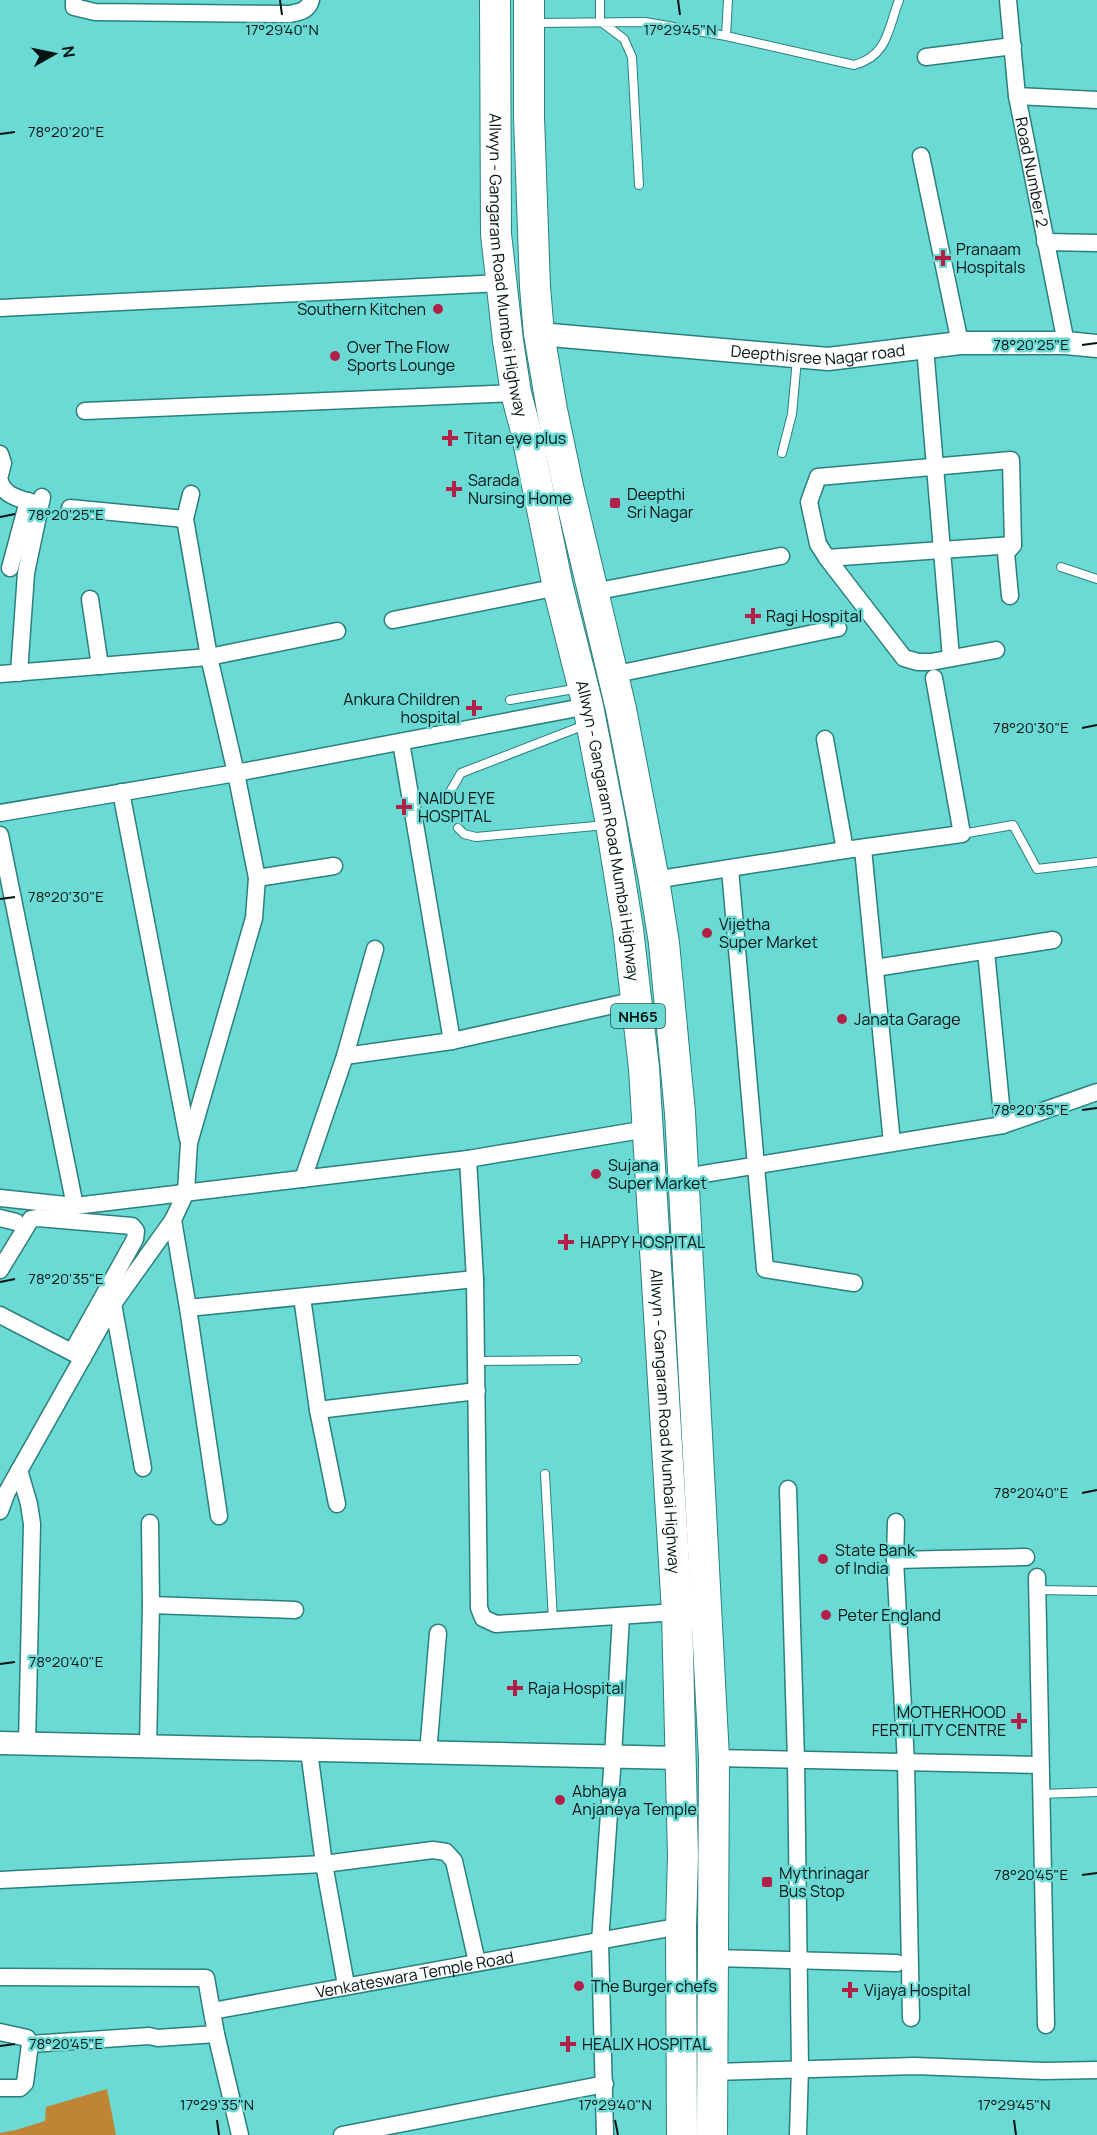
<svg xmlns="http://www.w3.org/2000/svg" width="1097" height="2135" viewBox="0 0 1097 2135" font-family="Manrope,sans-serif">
	<rect width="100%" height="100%" fill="#6bd9d4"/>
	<!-- green -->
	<path fill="#bf8535" d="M 107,2089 L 116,2135 L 0,2135 L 0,2133 L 16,2130 L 45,2121 L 46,2107 Z"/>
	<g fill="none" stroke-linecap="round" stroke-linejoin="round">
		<!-- lane casing -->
		<g stroke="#29807d" stroke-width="10">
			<path id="lane" d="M 600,0 L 600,21 L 624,39 L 632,57 L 639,185
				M 533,23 L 645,22 L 726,36 L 854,65 C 888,56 888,29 899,0
				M 726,36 L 728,0
				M 782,453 L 792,414 L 797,359
				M 1061,567 L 1097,579
				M 510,700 L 580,688
				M 450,792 L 461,773 L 585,725
				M 458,828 L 464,834 L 476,837 L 606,825
				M 962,834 L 1013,825 L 1037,869 L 1097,862
				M 477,1361 L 577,1360
				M 545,1474 L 553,1620
				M 1037,1590 L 1097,1591
				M 1041,1794 L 1097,1792"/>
		</g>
		<!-- street casing -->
		<g stroke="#29807d" stroke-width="19">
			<g id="street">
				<path d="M 74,0 L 74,7 L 95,12 L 290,14 C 300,12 308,11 311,0"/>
				<path id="s1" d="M 1008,0 L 1017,96 L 1066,343"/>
				<path d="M 926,57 L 1013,46"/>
				<path d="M 1017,96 L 1097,100"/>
				<path d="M 921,156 L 960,343"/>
				<path d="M 1045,242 L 1097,243"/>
				<path d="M 0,308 L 501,283"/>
				<path d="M 925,347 L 951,658"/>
				<path d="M 85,411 L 516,393"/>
				<path d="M 0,454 L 3,463 L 0,475"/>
				<path d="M 0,481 C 4,497 22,499 37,504"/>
				<path d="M 70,508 L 185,519"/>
				<path d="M 827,558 L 1013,545"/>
				<path d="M 10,568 L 28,501"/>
				<path d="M 593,592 L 781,556"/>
				<path d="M 90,599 L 100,666"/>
				<path d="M 393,620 L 558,587"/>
				<path d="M 996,650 L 931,662 L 918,662 L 904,658 L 827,558 L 818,544 L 809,502 L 818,477 L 1011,460 L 1013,545 L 1006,553 L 1010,596"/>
				<path d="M 19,673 L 26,573 L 42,497"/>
				<path d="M 0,674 L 209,657 L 337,631"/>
				<path d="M 612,675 L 838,628"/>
				<path d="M 825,739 L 845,850"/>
				<path d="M 401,742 L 452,1041"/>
				<path d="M 121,792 L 188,1139"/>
				<path d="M 0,813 L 236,773 L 588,706"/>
				<path d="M 0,835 L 75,1206"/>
				<path d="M 863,849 L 892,1143"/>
				<path d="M 730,869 L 765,1269 L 854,1283"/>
				<path d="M 257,878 L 334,866"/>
				<path d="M 654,880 L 845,850 L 962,834 L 934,678"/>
				<path d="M 986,951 L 1003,1125"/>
				<path d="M 875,968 L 1053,940"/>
				<path d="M 345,1056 L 452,1041 L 636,1000"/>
				<path d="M 468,1159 L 475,1279 L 479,1608 L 483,1618 L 496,1624 L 677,1612"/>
				<path d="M 685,1177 L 1003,1125 L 1097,1092"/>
				<path d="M 303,1179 L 345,1056 L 375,949"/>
				<path d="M 0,1198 L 75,1206 L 468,1159 L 647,1129"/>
				<path d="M 0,1218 L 16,1222"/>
				<path d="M 173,1220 L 188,1308 L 219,1516"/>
				<path d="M 0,1270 L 31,1219 L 38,1218 L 132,1226 L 136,1231 L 135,1239 L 94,1313 L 105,1319"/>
				<path d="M 302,1297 L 318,1410 L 337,1504"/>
				<path d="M 113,1304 L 143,1468"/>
				<path d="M 188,1308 L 475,1279"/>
				<path d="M 0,1315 L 83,1358"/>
				<path d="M 72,1352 L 94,1313"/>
				<path d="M 318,1410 L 477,1391"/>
				<path d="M 19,1470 L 29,1504 L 32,1524 L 27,1744"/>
				<path d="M 788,1489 L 796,1760 L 800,2068 L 798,2135"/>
				<path d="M 0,1511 L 7,1492 L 113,1304 L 173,1220 L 186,1192 L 189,1143 L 254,918 L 257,878 L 236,773 L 209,657 L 185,519 L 191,494"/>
				<path d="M 896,1522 L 895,1560 L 906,1763 L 911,2018"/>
				<path d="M 895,1560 L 1026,1557"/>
				<path d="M 1037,1577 L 1046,2025"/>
				<path d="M 151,1605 L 295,1610"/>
				<path d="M 148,1747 L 151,1605 L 150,1523"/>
				<path d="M 309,1751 L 324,1864 L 346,1985"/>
				<path d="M 428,1753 L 438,1633"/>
				<path d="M 714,1758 L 1040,1765"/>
				<path d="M 0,1880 L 324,1864 L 433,1850 L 446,1852 L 454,1861 L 477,1962"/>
				<path d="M 714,1958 L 897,1963"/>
				<path d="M 0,1977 L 206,1978 L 216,2034 L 240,2135"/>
				<path id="s2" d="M 212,2011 L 681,1926"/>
				<path d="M 0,2032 L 27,2038 L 30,2044 L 149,2036 L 158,2038 L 216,2034"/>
				<path d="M 713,2072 L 915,2066 L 1045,2071 L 1097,2070"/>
				<path d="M 0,2088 L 20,2088 L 25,2083 L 30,2044"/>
				<path d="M 342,2135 L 605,2084"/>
				<path d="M 605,2135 L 600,1942 L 613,1756 L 621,1616"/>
			</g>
		</g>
		<!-- secondary casing -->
		<g stroke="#29807d" stroke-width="25">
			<g id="secondary">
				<path id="s3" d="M 539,334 L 828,359 L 960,343 L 1066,343 L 1097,346"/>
				<path d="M 0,1743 L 680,1758"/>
			</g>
		</g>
		<!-- highway casing -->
		<g stroke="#29807d" stroke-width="32">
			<g id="highway">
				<path id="s4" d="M 495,0 L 496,234 L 508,341 L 516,393 L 526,431 L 558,587 L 588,706 L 611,824 L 628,929 L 644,1068 L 677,1612 L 683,1856 L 681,1926 L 682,2135"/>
				<path d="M 529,0 L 529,117 L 535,287 L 539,334 L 552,410 L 569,491 L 621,709 L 654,880 L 664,943 L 680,1113 L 714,1758 L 712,2135"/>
			</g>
		</g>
		<!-- lane -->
		<use href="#lane" stroke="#fff" stroke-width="8"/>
		<!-- street -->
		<use href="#street" stroke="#fff" stroke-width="16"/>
		<!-- secondary -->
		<use href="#secondary" stroke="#fff" stroke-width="22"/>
		<!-- highway -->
		<use href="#highway" stroke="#fff" stroke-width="30"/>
	</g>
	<!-- ticks -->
	<path fill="none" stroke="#001413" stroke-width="2" d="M 280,0 L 282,15M 678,0 L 680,15M 0,134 L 15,132M 1082,345 L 1097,343M 0,517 L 15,514M 1082,728 L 1097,725M 0,899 L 15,897M 1082,1110 L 1097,1108M 0,1282 L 15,1279M 1082,1493 L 1097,1490M 0,1664 L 15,1662M 1082,1875 L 1097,1873M 0,2046 L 15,2044M 217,2120 L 219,2135M 615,2120 L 618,2135M 1014,2120 L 1016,2135"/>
	<!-- markers -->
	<g fill="#b22049" stroke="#6bd9d4" stroke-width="2">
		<path d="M940 249h6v6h6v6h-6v6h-6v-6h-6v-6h6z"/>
		<circle cx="438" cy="309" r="6"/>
		<circle cx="335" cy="356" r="6"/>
		<path d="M447 429h6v6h6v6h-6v6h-6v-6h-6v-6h6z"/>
		<path d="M451 480h6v6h6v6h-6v6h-6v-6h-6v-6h6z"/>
		<rect x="609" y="497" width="12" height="12" rx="3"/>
		<path d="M750 607h6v6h6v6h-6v6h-6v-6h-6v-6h6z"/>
		<path d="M471 699h6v6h6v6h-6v6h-6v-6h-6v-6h6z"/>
		<path d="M401 798h6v6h6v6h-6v6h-6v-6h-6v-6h6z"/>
		<circle cx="707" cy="933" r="6"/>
		<circle cx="842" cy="1019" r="6"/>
		<circle cx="596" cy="1174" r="6"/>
		<path d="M563 1233h6v6h6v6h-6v6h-6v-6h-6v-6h6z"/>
		<circle cx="823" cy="1559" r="6"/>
		<circle cx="826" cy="1615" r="6"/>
		<path d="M512 1679h6v6h6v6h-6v6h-6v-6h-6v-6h6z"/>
		<path d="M1016 1712h6v6h6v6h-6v6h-6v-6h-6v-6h6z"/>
		<circle cx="560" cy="1800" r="6"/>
		<rect x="761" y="1876" width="12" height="12" rx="3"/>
		<circle cx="579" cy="1986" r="6"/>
		<path d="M847 1981h6v6h6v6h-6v6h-6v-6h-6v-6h6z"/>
		<path d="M565 2035h6v6h6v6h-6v6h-6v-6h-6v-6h6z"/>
	</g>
	<g text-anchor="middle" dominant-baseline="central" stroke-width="5" stroke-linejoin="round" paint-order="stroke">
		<!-- shield labels -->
		<rect fill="#6bd9d4" stroke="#204f4d" stroke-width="1.5" x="611" y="1004" width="54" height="24" rx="4.5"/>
		<g font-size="15" font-weight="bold" fill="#001413">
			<text x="638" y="1016">NH65</text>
		</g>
		<!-- street labels -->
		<g font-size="16" fill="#001413" stroke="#6bd9d4">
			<text stroke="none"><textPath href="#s1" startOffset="174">Road Number 2</textPath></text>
			<text stroke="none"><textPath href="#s4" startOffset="266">Allwyn - Gangaram Road Mumbai Highway</textPath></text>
			<text stroke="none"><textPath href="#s3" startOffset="280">Deepthisree Nagar road</textPath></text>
			<text stroke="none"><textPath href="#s4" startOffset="842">Allwyn - Gangaram Road Mumbai Highway</textPath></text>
			<text stroke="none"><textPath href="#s4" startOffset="1436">Allwyn - Gangaram Road Mumbai Highway</textPath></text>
			<text stroke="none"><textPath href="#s2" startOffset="206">Venkateswara Temple Road</textPath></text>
		</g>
		<!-- poi labels -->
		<g font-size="16" fill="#001413" stroke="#6bd9d4" text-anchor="start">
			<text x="956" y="249">Pranaam<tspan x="956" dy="18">Hospitals</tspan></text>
			<text x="426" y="309" text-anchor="end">Southern Kitchen</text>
			<text x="347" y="347">Over The Flow<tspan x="347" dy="18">Sports Lounge</tspan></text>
			<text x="464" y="438">Titan eye plus</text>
			<text x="468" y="480">Sarada<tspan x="468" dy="18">Nursing Home</tspan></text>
			<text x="627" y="494">Deepthi<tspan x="627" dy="18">Sri Nagar</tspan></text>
			<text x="766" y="616">Ragi Hospital</text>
			<text x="460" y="699" text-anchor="end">Ankura Children<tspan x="460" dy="18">hospital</tspan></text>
			<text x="418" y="798">NAIDU EYE<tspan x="418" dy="18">HOSPITAL</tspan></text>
			<text x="719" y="924">Vijetha<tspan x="719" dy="18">Super Market</tspan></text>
			<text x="854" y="1019">Janata Garage</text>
			<text x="608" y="1165">Sujana<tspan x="608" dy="18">Super Market</tspan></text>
			<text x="580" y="1242">HAPPY HOSPITAL</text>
			<text x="835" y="1550">State Bank<tspan x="835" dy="18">of India</tspan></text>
			<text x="838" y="1615">Peter England</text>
			<text x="528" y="1688">Raja Hospital</text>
			<text x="1006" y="1712" text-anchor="end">MOTHERHOOD<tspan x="1006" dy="18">FERTILITY CENTRE</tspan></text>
			<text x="572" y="1791">Abhaya<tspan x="572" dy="18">Anjaneya Temple</tspan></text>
			<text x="779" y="1873">Mythrinagar<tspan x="779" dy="18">Bus Stop</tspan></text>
			<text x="591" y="1986">The Burger chefs</text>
			<text x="864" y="1990">Vijaya Hospital</text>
			<text x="582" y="2044">HEALIX HOSPITAL</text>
		</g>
	</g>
	<g font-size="15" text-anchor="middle" fill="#001413" stroke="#6bd9d4" stroke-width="5" stroke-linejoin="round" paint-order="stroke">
		<text x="282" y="35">17°29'40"N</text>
		<text x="680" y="35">17°29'45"N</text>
		<text x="66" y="137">78°20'20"E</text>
		<text x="1031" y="350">78°20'25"E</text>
		<text x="66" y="520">78°20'25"E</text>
		<text x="1031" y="733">78°20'30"E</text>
		<text x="66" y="902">78°20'30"E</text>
		<text x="1031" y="1115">78°20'35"E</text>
		<text x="66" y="1284">78°20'35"E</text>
		<text x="1031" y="1498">78°20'40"E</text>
		<text x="66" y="1667">78°20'40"E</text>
		<text x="1031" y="1880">78°20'45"E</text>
		<text x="66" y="2049">78°20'45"E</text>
		<text x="217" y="2110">17°29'35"N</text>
		<text x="615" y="2110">17°29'40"N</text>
		<text x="1014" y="2110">17°29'45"N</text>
	</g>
	<!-- north arrow -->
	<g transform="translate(54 54) rotate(81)" stroke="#6bd9d4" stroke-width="4.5" paint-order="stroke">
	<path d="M0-4.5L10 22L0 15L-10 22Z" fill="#001413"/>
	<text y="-9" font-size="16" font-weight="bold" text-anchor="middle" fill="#001413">N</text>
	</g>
</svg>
